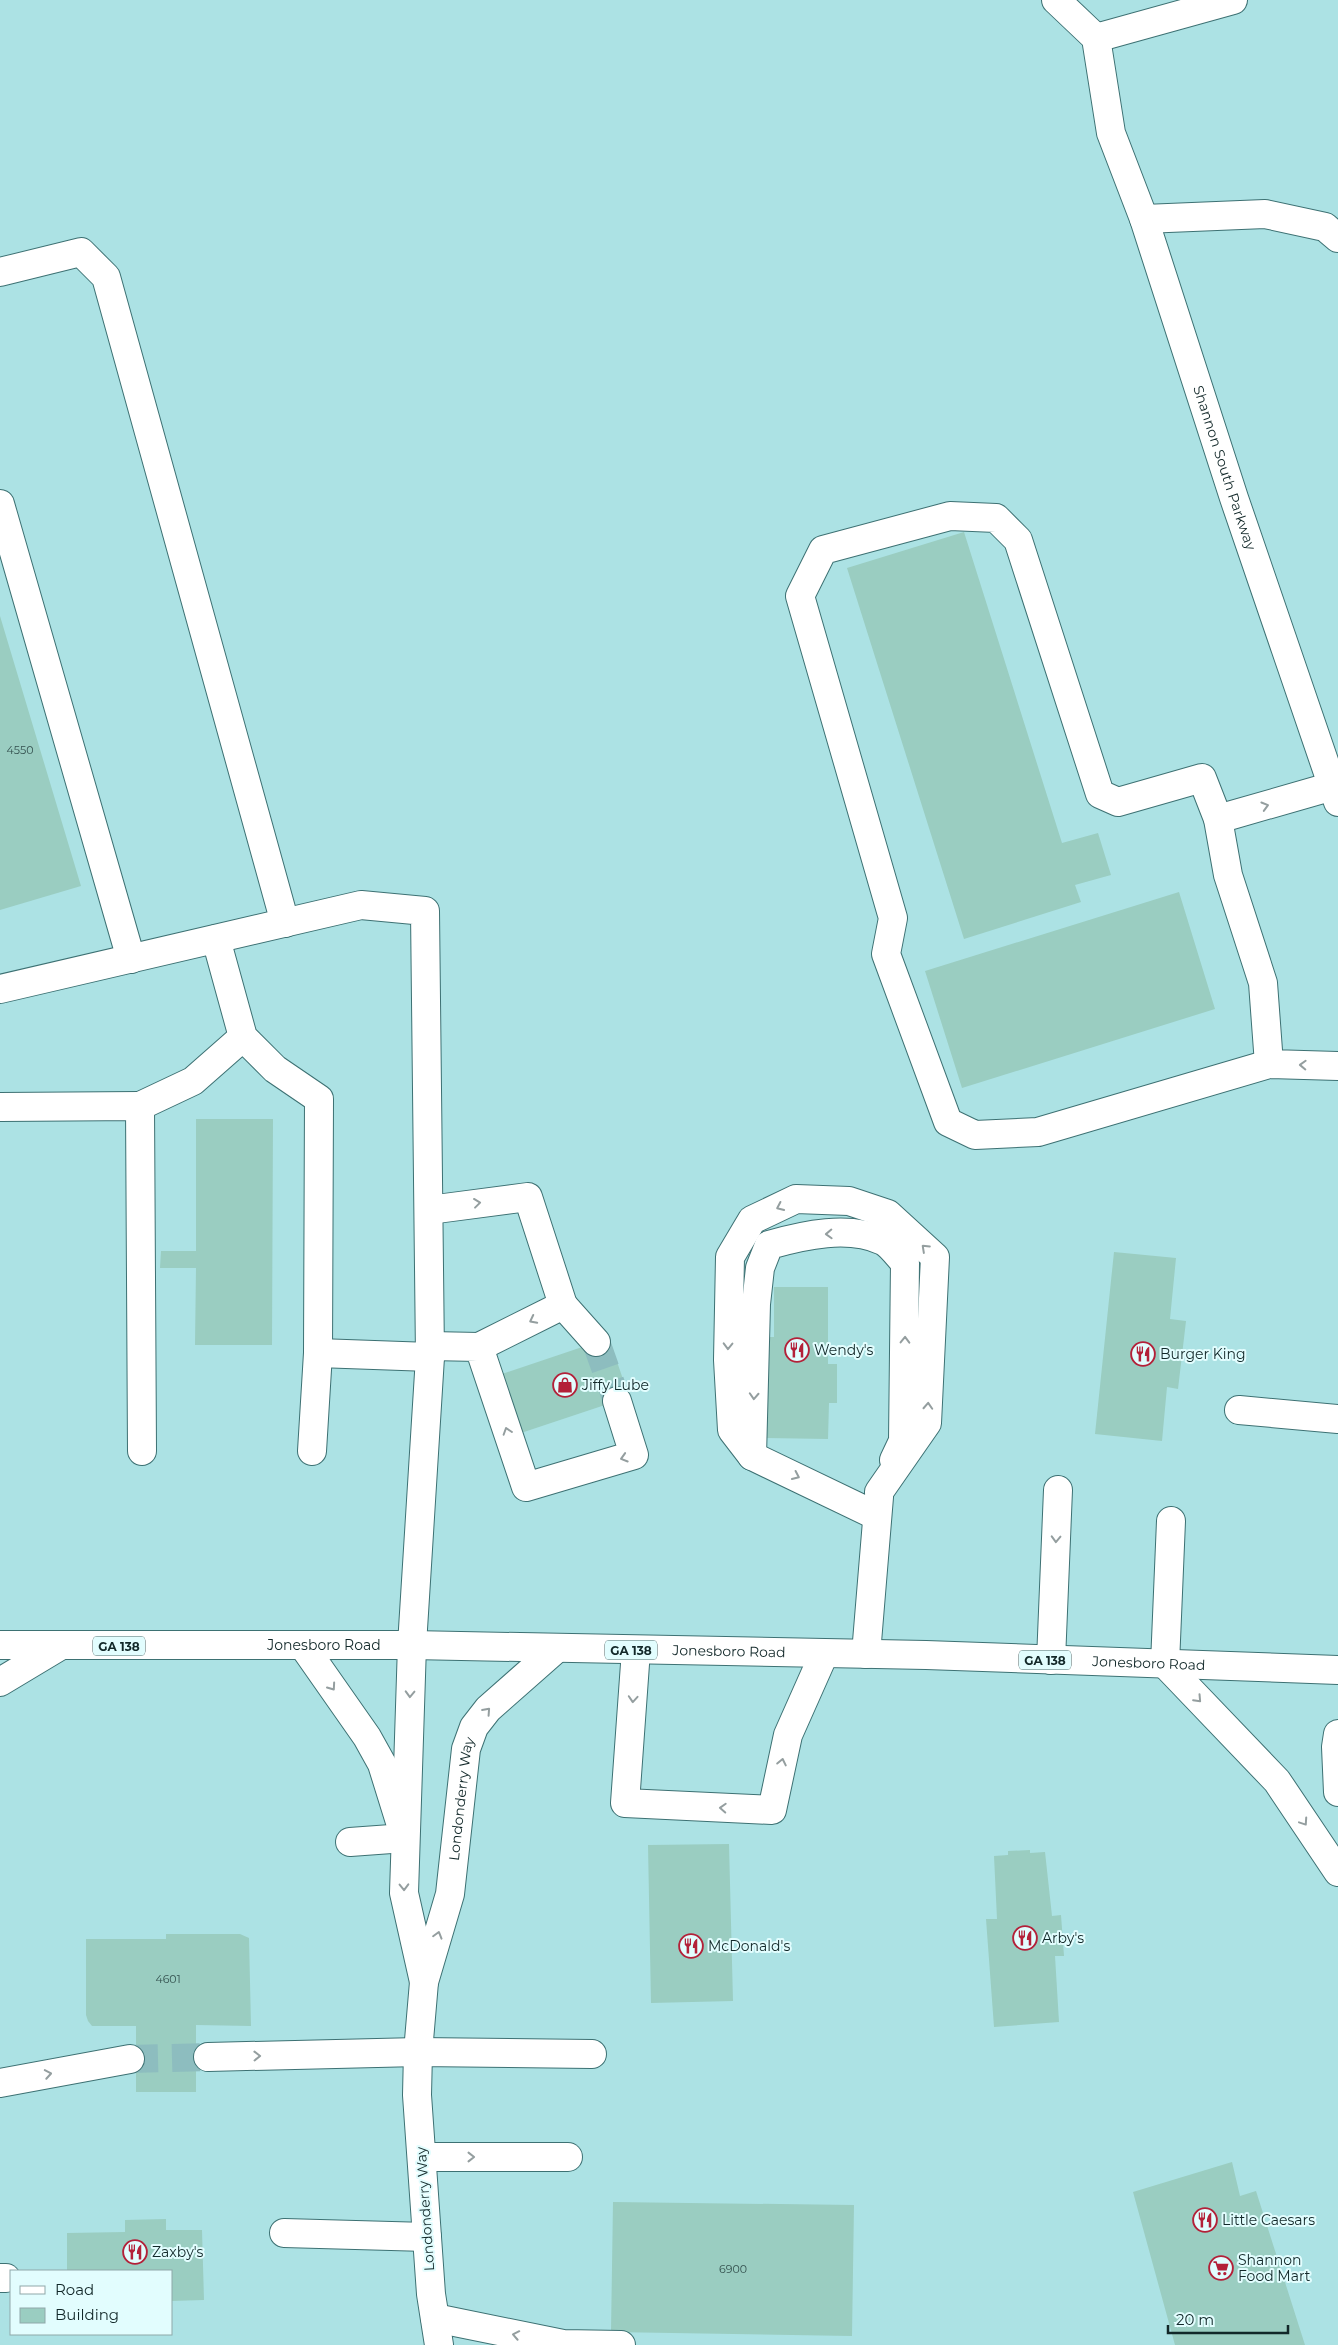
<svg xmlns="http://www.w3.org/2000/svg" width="1338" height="2345" viewBox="0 0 1338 2345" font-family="Montserrat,sans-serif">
	<rect width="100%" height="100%" fill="#ace2e4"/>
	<!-- building -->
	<path fill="#9acdc1" d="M 964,532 L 1062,843 L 1098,833 L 1111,875 L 1075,885 L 1081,902 L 964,939 L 847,568 Z
		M 0,616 L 81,886 L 0,910 Z
		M 1179,892 L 1215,1009 L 962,1088 L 925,971 Z
		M 196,1119 L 273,1119 L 272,1345 L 195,1345 L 196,1268 L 160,1268 L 161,1251 L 196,1251 Z
		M 1114,1252 L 1176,1258 L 1170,1319 L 1186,1321 L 1178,1389 L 1167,1387 L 1162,1441 L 1095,1434 Z
		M 774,1287 L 828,1287 L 828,1364 L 837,1364 L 837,1403 L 829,1403 L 828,1439 L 765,1438 L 767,1337 L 774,1337 Z
		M 609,1338 L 629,1397 L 521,1433 L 502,1374 Z
		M 729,1844 L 733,2001 L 651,2003 L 648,1845 Z
		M 1030,1850 L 1030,1853 L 1045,1852 L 1052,1916 L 1061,1915 L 1064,1956 L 1055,1956 L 1059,2022 L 994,2027 L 986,1919 L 997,1919 L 994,1856 L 1008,1855 L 1008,1851 Z
		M 166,1934 L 240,1934 L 249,1938 L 251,2026 L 196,2025 L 196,2092 L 136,2092 L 136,2026 L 92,2026 L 88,2021 L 86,2015 L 86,1939 L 166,1939 Z
		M 1232,2162 L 1240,2196 L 1256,2191 L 1305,2345 L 1175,2345 L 1133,2192 Z
		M 613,2202 L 854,2205 L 852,2336 L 611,2332 Z
		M 166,2219 L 166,2230 L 202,2230 L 204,2300 L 171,2301 L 171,2271 L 67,2271 L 67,2233 L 125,2232 L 125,2220 Z"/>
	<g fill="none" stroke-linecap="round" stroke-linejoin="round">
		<!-- minor-tunnel -->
		<path stroke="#8dbdbf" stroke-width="28" stroke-dasharray="28 14" stroke-linecap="butt" d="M 596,1342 L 617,1401
			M 130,2059 L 208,2057"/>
		<!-- minor casing -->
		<g stroke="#3d7173" stroke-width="30">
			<g id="minor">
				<path id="s1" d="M 1056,0 L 1096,38 L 1111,133 L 1144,219 L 1234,498 L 1338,802"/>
				<path d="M 1096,38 L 1233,0"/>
				<path d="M 1144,219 L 1265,214 L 1325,227 L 1338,238"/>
				<path d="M 0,272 L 81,252 L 106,277 L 285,923"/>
				<path d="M 0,504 L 131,959"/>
				<path d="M 1218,819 L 1333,786"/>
				<path d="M 216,939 L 243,1037 L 275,1069 L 319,1099 L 318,1353 L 312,1451"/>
				<path d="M 0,989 L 361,905 L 425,911 L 430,1357 L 412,1645 L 404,1893 L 424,1982"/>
				<path d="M 1269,1064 L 1263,983 L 1228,875 L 1218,819 L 1202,778 L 1118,802 L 1100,794 L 1018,540 L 996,518 L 950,516 L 823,550 L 800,596 L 893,918 L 886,954 L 948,1122 L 975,1135 L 1038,1132 L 1269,1064 L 1338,1066"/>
				<path d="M 140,1106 L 193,1081 L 243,1037"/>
				<path d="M 0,1107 L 140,1106 L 142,1451"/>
				<path d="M 429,1210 L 528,1197 L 563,1305 L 479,1347"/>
				<path d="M 563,1305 L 596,1342"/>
				<path d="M 430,1346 L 479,1347 L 526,1487 L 634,1455 L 617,1401"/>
				<path d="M 318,1353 L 430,1357"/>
				<path d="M 1239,1410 L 1338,1419"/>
				<path d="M 752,1456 L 756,1304 L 760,1268 L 769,1245 C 804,1235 849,1225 883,1241 C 891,1245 899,1257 905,1263 L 903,1441 L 894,1460"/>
				<path d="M 877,1516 L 752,1456 L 732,1430 L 728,1360 L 730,1257 L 752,1220 L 796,1199 L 849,1201 L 888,1214 L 935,1257 L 927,1423 L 879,1492"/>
				<path d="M 636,1650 L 625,1803 L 772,1810 L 788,1735 L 824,1654"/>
				<path d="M 866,1654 L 879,1497"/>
				<path d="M 1051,1660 L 1058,1490"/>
				<path d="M 1165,1664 L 1171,1521"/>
				<path d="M 1338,1734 L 1336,1747 L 1338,1792"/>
				<path d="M 350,1842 L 405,1838"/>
				<path d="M 208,2057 L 418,2052 L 592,2054"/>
				<path d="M 0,2083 L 130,2059"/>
				<path d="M 422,2157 L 568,2157"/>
				<path d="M 284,2233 L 427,2237"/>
				<path d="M 0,2278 L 6,2278"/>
				<path d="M 435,2318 L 563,2344 L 621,2345"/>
				<path id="s2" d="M 439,2345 L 431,2294 L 417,2095 L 418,2052 L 424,1982 L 450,1894 L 466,1749 L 474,1727 L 488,1709 L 556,1649"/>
			</g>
		</g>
		<!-- major casing -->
		<g stroke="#3d7173" stroke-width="30">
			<g id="major">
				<path id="s3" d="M 0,1645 L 412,1645 L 926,1655 L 1338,1670"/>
				<path d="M 304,1647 L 367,1737 L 382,1764 L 405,1838"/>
				<path d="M 1165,1664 L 1277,1781 L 1338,1872"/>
				<path d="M 0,1682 L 60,1646"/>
			</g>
		</g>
		<!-- minor -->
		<use href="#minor" stroke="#fff" stroke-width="28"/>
		<!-- major -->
		<use href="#major" stroke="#fff" stroke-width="28"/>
	</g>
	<!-- one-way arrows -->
	<defs><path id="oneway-chevron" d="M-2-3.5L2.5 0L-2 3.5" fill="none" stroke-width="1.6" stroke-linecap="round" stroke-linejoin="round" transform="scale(1.25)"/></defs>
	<g stroke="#949e9f">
		<use href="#oneway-chevron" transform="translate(1265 806) rotate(-16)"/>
		<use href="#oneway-chevron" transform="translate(1303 1065) rotate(-178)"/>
		<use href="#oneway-chevron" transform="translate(477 1203) rotate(-7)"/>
		<use href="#oneway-chevron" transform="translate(780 1207) rotate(155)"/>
		<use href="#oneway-chevron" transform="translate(829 1234) rotate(178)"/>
		<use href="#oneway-chevron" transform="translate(925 1248) rotate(-137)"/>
		<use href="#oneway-chevron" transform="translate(533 1320) rotate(153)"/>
		<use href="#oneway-chevron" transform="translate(905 1340) rotate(-89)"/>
		<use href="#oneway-chevron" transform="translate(728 1346) rotate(91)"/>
		<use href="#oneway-chevron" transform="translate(754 1396) rotate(93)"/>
		<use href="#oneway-chevron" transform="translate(928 1406) rotate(-87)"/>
		<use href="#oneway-chevron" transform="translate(507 1431) rotate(-108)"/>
		<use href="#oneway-chevron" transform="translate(624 1458) rotate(163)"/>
		<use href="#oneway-chevron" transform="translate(796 1476) rotate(25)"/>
		<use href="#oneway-chevron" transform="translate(1056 1539) rotate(92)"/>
		<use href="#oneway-chevron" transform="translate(332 1687) rotate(55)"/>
		<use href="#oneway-chevron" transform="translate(410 1694) rotate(92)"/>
		<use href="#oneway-chevron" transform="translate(633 1699) rotate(94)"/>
		<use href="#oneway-chevron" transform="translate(1198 1699) rotate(47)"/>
		<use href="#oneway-chevron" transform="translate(487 1711) rotate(-48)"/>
		<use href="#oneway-chevron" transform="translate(782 1762) rotate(-78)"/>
		<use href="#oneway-chevron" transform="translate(723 1808) rotate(-177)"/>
		<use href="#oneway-chevron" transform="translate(1304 1822) rotate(56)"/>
		<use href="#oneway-chevron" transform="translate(404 1887) rotate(89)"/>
		<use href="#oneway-chevron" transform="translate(438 1935) rotate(-74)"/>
		<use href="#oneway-chevron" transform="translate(257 2056) rotate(-1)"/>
		<use href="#oneway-chevron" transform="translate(48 2074) rotate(-10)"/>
		<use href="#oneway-chevron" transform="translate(471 2157)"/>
		<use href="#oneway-chevron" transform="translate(516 2335) rotate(-169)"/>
	</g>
	<!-- icons -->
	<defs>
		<g id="restaurant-ring" transform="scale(1.25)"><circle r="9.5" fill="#e2fdfe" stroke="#b32038" stroke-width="1.5"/><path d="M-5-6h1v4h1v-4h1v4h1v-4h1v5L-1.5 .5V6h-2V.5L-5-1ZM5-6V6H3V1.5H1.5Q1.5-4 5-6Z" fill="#b32038"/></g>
		<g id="shop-ring" transform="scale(1.25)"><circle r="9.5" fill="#e2fdfe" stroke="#b32038" stroke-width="1.5"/><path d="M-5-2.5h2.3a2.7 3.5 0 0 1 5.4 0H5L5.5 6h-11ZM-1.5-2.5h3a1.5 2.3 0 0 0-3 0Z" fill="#b32038"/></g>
		<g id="supermarket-ring" transform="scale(1.25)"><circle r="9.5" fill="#e2fdfe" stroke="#b32038" stroke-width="1.5"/><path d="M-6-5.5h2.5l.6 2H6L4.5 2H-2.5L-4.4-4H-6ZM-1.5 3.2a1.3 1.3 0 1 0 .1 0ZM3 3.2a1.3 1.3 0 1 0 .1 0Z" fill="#b32038"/></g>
	</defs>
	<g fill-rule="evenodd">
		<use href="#restaurant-ring" x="797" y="1350"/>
		<use href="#restaurant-ring" x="1143" y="1354"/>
		<use href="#shop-ring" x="565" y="1385"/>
		<use href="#restaurant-ring" x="1025" y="1938"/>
		<use href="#restaurant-ring" x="691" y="1946"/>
		<use href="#restaurant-ring" x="1205" y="2220"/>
		<use href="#restaurant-ring" x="135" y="2252"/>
		<use href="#supermarket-ring" x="1221" y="2268"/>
	</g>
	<g text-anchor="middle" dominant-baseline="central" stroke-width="4" stroke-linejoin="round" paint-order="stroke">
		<!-- number labels -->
		<g font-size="11" fill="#34514f">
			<text x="20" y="750">4550</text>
			<text x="168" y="1979">4601</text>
			<text x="733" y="2269">6900</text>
		</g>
		<!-- shield labels -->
		<g fill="#e2fdfe" stroke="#506869" stroke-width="1">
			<rect x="93" y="1636.5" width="52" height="19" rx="4"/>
			<rect x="605" y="1640.5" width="52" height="19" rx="4"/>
			<rect x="1019" y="1650.5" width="52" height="19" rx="4"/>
		</g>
		<g font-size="12" font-weight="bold" fill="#122829">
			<text x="119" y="1646">GA 138</text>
			<text x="631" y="1650">GA 138</text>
			<text x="1045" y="1660">GA 138</text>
		</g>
		<!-- street labels -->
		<g font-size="14" fill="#122829" stroke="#e2fdfe">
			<text stroke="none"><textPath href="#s1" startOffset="505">Shannon South Parkway</textPath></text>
			<text stroke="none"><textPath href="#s3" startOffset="324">Jonesboro Road</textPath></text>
			<text stroke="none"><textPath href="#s3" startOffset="729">Jonesboro Road</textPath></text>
			<text stroke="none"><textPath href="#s3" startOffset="1149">Jonesboro Road</textPath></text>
			<text stroke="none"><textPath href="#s2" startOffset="552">Londonderry Way</textPath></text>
			<text transform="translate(425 2209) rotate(-94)">Londonderry Way</text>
		</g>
		<!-- poi labels -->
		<g font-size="14" fill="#122829" stroke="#e2fdfe" text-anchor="start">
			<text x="814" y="1350">Wendy's</text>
			<text x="1160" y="1354">Burger King</text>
			<text x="582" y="1385">Jiffy Lube</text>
			<text x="1042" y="1938">Arby's</text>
			<text x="708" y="1946">McDonald's</text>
			<text x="1222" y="2220">Little Caesars</text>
			<text x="152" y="2252">Zaxby's</text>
			<text x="1238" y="2260">Shannon<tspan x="1238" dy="16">Food Mart</tspan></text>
		</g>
	</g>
	<!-- legend -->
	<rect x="10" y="2270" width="162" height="65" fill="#e2fdfe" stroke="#8fa8a9"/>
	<rect x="20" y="2286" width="25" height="8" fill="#ffffff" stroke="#8fa8a9"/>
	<text x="55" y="2295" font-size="15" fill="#122829">Road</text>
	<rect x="20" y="2308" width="25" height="15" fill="#9acdc1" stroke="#8fa8a9"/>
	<text x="55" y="2320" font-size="15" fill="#122829">Building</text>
	<!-- scale -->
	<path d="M1168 2325v8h120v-8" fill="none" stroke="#122829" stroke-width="2.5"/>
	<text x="1176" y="2325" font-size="15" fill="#122829" stroke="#e2fdfe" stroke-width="4" paint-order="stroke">20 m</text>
</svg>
